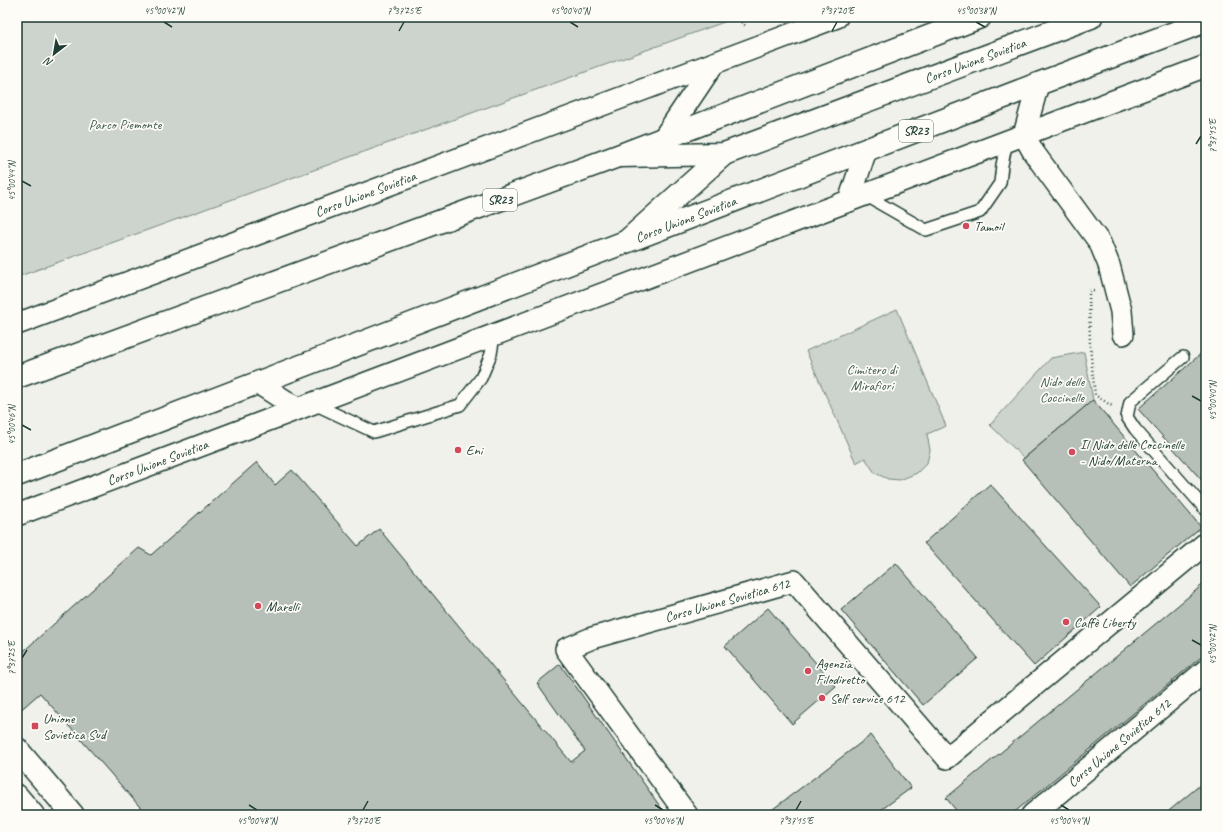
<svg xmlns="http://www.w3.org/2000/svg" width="1223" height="832" viewBox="0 0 1223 832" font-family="Caveat,sans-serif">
	<rect width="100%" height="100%" fill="#f0f1eb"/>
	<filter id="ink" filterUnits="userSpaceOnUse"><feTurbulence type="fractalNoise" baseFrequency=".025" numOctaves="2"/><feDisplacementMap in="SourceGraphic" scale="8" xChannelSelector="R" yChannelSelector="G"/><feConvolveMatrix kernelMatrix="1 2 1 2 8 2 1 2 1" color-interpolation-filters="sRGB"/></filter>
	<g filter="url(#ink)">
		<!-- green -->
		<path fill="#cdd3cd" stroke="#768880" d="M 17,17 L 738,17 L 17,277 Z
			M 897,309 L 946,426 L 927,434 L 930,450 L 927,463 L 917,473 L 900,480 L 888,479 L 875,473 L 865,458 L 856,463 L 806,351 Z
			M 1084,352 L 1093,400 L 1024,458 L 990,425 L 1051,358 Z"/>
		<!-- building -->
		<path fill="#b6bfb8" stroke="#1f3d34" d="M 1204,351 L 1206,353 L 1206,485 L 1138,409 Z
			M 1093,400 L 1201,527 L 1130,587 L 1022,460 Z
			M 257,462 L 275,485 L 292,470 L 358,546 L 379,529 L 571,762 L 585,751 L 537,683 L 560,664 L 666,815 L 528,815 L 524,811 L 519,815 L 147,815 L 40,693 L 17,713 L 17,657 L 139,548 L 151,555 Z
			M 990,484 L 1101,607 L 1034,666 L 924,543 Z
			M 896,563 L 978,658 L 923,705 L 841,610 Z
			M 1206,582 L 1206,653 L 1011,815 L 960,815 L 946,798 Z
			M 768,608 L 836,686 L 792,724 L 725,646 Z
			M 871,735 L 911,788 L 874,815 L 765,815 Z
			M 1206,780 L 1206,815 L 1164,815 Z"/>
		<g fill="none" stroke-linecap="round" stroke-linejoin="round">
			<!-- lane casing -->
			<g stroke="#1f3d34" stroke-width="14">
				<path id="lane" d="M 865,195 L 926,230 L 980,212 L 1000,183 L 1002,165 L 1007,141
					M 1183,357 L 1130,402 L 1127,417 L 1135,429 L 1206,510
					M 314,404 L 374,432 L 460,405 L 481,378 L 491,354 L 494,335"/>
			</g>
			<!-- street casing -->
			<g stroke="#1f3d34" stroke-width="24">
				<g id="street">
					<path d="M 1038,84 L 1024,135 L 1034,153 L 1100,243 L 1109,265 L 1121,311 L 1123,334"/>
					<path d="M 663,139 L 714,63"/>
					<path d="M 849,201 L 866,150"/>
					<path id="s1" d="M 17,324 L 837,17"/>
					<path d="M 258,383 L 298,409"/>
					<path id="s2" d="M 17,515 L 1206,66"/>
					<path id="s3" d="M 687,815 L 566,649 L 592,638 L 794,581 L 947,758 L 1206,543"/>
					<path id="s4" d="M 1032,815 L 1206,670"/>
				</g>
			</g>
			<!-- secondary casing -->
			<g stroke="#1f3d34" stroke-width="25">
				<g id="secondary">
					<path id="s5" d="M 620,156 L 724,154 L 1091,17"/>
					<path d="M 627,241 L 724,154"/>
					<path d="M 17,749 L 73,815"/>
					<path d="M 17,796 L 33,815"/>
				</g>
			</g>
			<!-- primary casing -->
			<g stroke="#1f3d34" stroke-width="25">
				<g id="primary">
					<path d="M 17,377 L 618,156 L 980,17"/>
					<path id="s6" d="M 17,475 L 1038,84 L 1206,21"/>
				</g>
			</g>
			<!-- path -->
			<path stroke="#1f3d34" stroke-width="2.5" stroke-dasharray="1 3" stroke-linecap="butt" d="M 735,17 L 747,27
				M 1094,290 L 1089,291 L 1090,347 L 1095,395 L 1112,406"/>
			<!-- lane -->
			<use href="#lane" stroke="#fdfcf7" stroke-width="11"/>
			<!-- street -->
			<use href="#street" stroke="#fdfcf7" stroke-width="21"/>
			<!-- secondary -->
			<use href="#secondary" stroke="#fdfcf7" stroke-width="22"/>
			<!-- primary -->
			<use href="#primary" stroke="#fdfcf7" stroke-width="22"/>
		</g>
	</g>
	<!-- ticks -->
	<path fill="none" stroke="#1f3d34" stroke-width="1.5" d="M 164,22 L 172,27M 570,22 L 578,27M 976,22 L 985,27M 399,31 L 404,22M 832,31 L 837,22M 1196,144 L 1201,136M 22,181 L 31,186M 1192,396 L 1201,401M 22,425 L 31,430M 1192,640 L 1201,645M 22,658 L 27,650M 249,805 L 257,810M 655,805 L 663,810M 1061,805 L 1069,810M 363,810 L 368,801M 796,810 L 801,801"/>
	<!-- markers -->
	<g fill="#d1495b" stroke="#fdfcf7" stroke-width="1.5">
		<circle cx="966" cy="226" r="4"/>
		<circle cx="458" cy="450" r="4"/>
		<circle cx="1072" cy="452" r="4"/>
		<circle cx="258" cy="606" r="4"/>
		<circle cx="1066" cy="622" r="4"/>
		<circle cx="808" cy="671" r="4"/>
		<circle cx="822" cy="698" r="4"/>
		<rect x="31" y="722" width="8" height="8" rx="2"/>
	</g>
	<g text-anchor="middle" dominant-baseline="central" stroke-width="3.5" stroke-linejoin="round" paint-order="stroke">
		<!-- shield labels -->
		<g fill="#fdfcf7" stroke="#62766e" stroke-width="1">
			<rect x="899" y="120" width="34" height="22" rx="3"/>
			<rect x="483" y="189" width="34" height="22" rx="3"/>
		</g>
		<g font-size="13" font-weight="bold" fill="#1f3d34">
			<text x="916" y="131">SR23</text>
			<text x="500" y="200">SR23</text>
		</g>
		<!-- street labels -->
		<g font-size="14" fill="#1f3d34" stroke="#fdfcf7">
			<text stroke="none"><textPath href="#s5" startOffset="372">Corso Unione Sovietica</textPath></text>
			<text stroke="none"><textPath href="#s1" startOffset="372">Corso Unione Sovietica</textPath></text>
			<text stroke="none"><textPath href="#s6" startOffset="716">Corso Unione Sovietica</textPath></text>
			<text stroke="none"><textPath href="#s2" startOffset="150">Corso Unione Sovietica</textPath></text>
			<text stroke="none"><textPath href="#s3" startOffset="374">Corso Unione Sovietica 612</textPath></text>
			<text stroke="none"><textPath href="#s4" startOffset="113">Corso Unione Sovietica 612</textPath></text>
		</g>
		<!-- park labels -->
		<g font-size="14" fill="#425b53" stroke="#fdfcf7">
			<text x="125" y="124">Parco Piemonte</text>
			<text x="872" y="369">Cimitero di<tspan x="872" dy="16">Mirafiori</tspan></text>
			<text x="1062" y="381">Nido delle<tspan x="1062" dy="16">Coccinelle</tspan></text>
		</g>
		<!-- poi labels -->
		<g font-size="14" fill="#1f3d34" stroke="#fdfcf7" text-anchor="start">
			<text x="974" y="226">Tamoil</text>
			<text x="1080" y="444">Il Nido delle Coccinelle<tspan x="1080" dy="16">- Nido/Materna</tspan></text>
			<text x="466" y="450">Eni</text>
			<text x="266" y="606">Marelli</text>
			<text x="1074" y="622">Caffè Liberty</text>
			<text x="816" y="663">Agenzia<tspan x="816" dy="16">Filodiretto</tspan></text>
			<text x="830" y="698">Self service 612</text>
			<text x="43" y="718">Unione<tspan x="43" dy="16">Sovietica Sud</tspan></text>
		</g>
	</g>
	<!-- margin -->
	<rect width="1223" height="832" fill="none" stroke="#fdfcf7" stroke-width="44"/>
	<!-- north arrow -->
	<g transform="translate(54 54) rotate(211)" stroke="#fdfcf7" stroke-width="3" paint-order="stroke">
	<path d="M0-3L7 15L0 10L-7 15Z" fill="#1f3d34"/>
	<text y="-6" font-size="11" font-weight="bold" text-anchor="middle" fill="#1f3d34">N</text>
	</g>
	<rect x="22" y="22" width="1179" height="788" fill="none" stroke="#1f3d34" stroke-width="1.5"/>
	<g font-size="10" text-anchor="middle" fill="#1f3d34">
		<text x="164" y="14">45°00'42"N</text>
		<text x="404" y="14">7°37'25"E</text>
		<text x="570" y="14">45°00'40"N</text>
		<text x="837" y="14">7°37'20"E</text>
		<text x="976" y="14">45°00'38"N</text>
		<text transform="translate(1212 136) rotate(-90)" y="4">7°37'15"E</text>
		<text transform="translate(11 181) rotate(-90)" y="4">45°00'44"N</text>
		<text transform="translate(1212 401) rotate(-90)" y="4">45°00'40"N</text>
		<text transform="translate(11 425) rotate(-90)" y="4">45°00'46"N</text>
		<text transform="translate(1212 645) rotate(-90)" y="4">45°00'42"N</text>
		<text transform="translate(11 658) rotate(-90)" y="4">7°37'25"E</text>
		<text x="257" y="824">45°00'48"N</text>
		<text x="363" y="824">7°37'20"E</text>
		<text x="663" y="824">45°00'46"N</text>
		<text x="796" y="824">7°37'15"E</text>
		<text x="1069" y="824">45°00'44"N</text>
	</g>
</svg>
